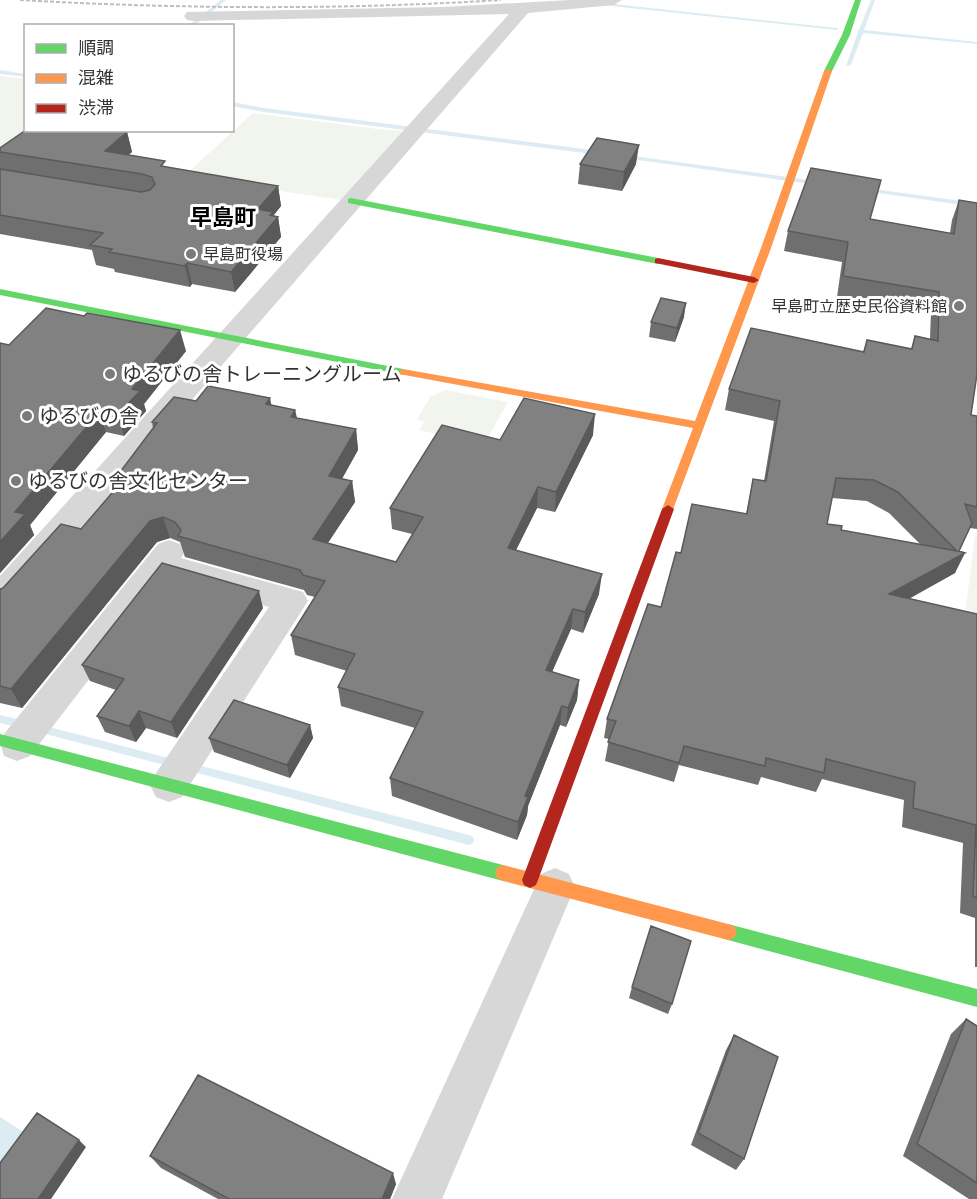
<svg xmlns="http://www.w3.org/2000/svg" width="977" height="1199" viewBox="0 0 977 1199" font-family="Rubik,'Noto Sans JP',sans-serif">
	<rect width="100%" height="100%" fill="#fff"/>
	<!-- green -->
	<path fill="#f1f5ed" d="M 0,76 L 26,79 L 25,130 L 0,147 Z
		M 253,113 L 385,130 L 405,131 L 342,200 L 183,177 Z
		M 445,390 L 508,402 L 484,445 L 419,430 L 424,422 L 417,420 L 430,397 Z
		M 975,536 L 977,537 L 977,625 L 964,623 Z"/>
	<!-- water -->
	<path fill="#ddebf3" d="M 0,1117 L 33,1138 L 0,1177 Z"/>
	<g fill="none" stroke-linecap="round" stroke-linejoin="round">
		<!-- stream -->
		<path fill="#ddebf3" fill-rule="evenodd" d="M 221,0 L 226,0 L 194,26 L 188,26 Z
			M 871,0 L 875,0 L 864,30 L 977,42 L 977,44 L 863,33 L 851,65 L 846,66 L 858,32 L 857,31 L 859,30 Z
			M 604,3 L 837,28 L 839,29 L 837,30 L 602,5 Z
			M 0,70 L 26,74 L 26,77 L 0,74 Z
			M 232,102 L 264,108 L 600,151 L 603,153 L 600,155 L 264,112 L 232,106 Z
			M 626,155 L 817,181 L 820,183 L 817,185 L 624,158 L 624,156 Z
			M 866,188 L 977,203 L 977,207 L 864,191 L 863,190 Z
			M 0,715 L 25,721 L 29,722 L 30,725 L 29,728 L 25,729 L 0,723 Z
			M 38,724 L 176,760 L 180,761 L 181,764 L 180,767 L 176,768 L 38,732 L 34,731 L 33,728 L 34,725 Z
			M 190,763 L 469,835 L 473,837 L 474,840 L 473,843 L 469,845 L 190,771 L 186,770 L 185,767 L 186,764 Z"/>
		<!-- street -->
		<path fill="#d7d7d7" fill-rule="evenodd" d="M 570,0 L 622,0 L 614,5 L 528,13 L 12,607 L 0,610 L 0,576 L 509,14 L 193,21 L 187,20 L 184,16 L 187,12 L 443,7 Z
			M 169,540 L 180,544 L 185,552 L 181,558 L 303,592 L 308,601 L 182,797 L 169,802 L 156,797 L 150,785 L 156,773 L 269,607 L 167,578 L 30,756 L 17,761 L 4,756 L 0,742 L 4,734 L 158,544 Z
			M 555,868 L 569,874 L 575,887 L 442,1199 L 392,1199 L 541,874 Z"/>
		<!-- fast -->
		<path fill="#63d668" fill-rule="evenodd" d="M 855,0 L 861,0 L 850,35 L 832,71 L 825,73 L 824,71 L 842,35 Z
			M 351,198 L 658,258 L 663,261 L 658,264 L 348,203 L 348,199 Z
			M 0,289 L 403,369 L 408,372 L 403,375 L 0,295 Z
			M 0,734 L 503,865 L 509,868 L 511,873 L 509,878 L 503,881 L 0,746 Z
			M 728,924 L 977,989 L 977,1007 L 728,940 L 722,938 L 719,932 L 722,926 Z"/>
		<!-- slow -->
		<path fill="#ff974d" fill-rule="evenodd" d="M 828,69 L 832,71 L 771,248 L 672,512 L 664,512 L 662,509 L 693,428 L 399,374 L 398,372 L 403,369 L 695,421 L 761,248 L 824,71 Z
			M 503,865 L 728,924 L 734,926 L 737,932 L 734,938 L 728,940 L 503,881 L 497,878 L 495,873 L 497,868 Z"/>
		<!-- jam -->
		<path fill="#b3261e" fill-rule="evenodd" d="M 658,258 L 754,277 L 759,280 L 754,283 L 655,263 L 655,259 Z
			M 668,505 L 674,509 L 538,880 L 536,885 L 530,888 L 524,885 L 522,880 L 662,509 Z"/>
		<!-- rail -->
		<path stroke="#bebebe" stroke-width="2" stroke-dasharray="4 2" stroke-linecap="butt" d="M 20,0 C 181,9 340,10 501,0"/>
	</g>
	<!-- wall -->
	<path fill="#6f6f6f" fill-rule="evenodd" d="M 127,132 L 132,152 L 128,155 L 167,167 L 278,186 L 281,206 L 273,216 L 278,217 L 281,237 L 235,292 L 192,284 L 190,287 L 115,272 L 114,269 L 96,265 L 92,250 L 0,234 L 0,148 Z
		M 580,164 L 636,164 L 622,191 L 578,184 Z
		M 959,200 L 971,415 L 977,416 L 977,529 L 970,528 L 959,551 L 955,573 L 909,599 L 977,614 L 977,967 L 975,967 L 975,918 L 960,913 L 963,843 L 902,827 L 904,800 L 822,779 L 816,792 L 761,777 L 758,785 L 679,765 L 674,782 L 605,761 L 609,739 L 604,738 L 607,719 L 661,607 L 681,553 L 746,514 L 753,479 L 764,481 L 774,421 L 725,410 L 729,389 L 863,352 L 867,340 L 911,349 L 915,336 L 930,339 L 931,312 L 837,297 L 842,262 L 784,251 L 788,231 L 870,219 L 950,233 L 952,220 ZM 832,498 L 867,501 L 889,513 L 921,545 L 841,530 L 827,524 Z
		M 684,317 L 675,342 L 649,337 L 651,322 Z
		M 0,343 L 9,345 L 186,351 L 144,404 L 146,411 L 124,436 L 106,432 L 30,525 L 34,535 L 0,573 Z
		M 196,401 L 272,405 L 295,410 L 297,418 L 356,429 L 358,450 L 342,479 L 352,481 L 355,502 L 328,543 L 396,562 L 412,534 L 392,529 L 390,508 L 500,440 L 593,435 L 555,512 L 537,508 L 516,550 L 599,594 L 583,633 L 571,629 L 552,672 L 579,680 L 577,700 L 566,727 L 560,725 L 528,806 L 527,815 L 517,840 L 392,796 L 390,778 L 415,728 L 341,706 L 338,687 L 347,671 L 295,655 L 291,635 L 315,597 L 307,595 L 304,590 L 185,557 L 180,542 L 170,538 L 157,542 L 22,708 L 0,703 L 0,589 L 3,588 L 81,529 L 113,491 L 111,484 L 153,428 L 152,422 Z
		M 263,608 L 177,738 L 146,728 L 136,742 L 105,732 L 97,716 L 116,690 L 90,681 L 82,665 Z
		M 310,725 L 313,738 L 290,778 L 214,752 L 209,738 Z
		M 632,987 L 672,1004 L 668,1014 L 629,998 Z
		M 966,1019 L 977,1026 L 977,1199 L 969,1199 L 903,1156 L 951,1034 Z
		M 734,1035 L 744,1159 L 736,1170 L 691,1145 L 726,1050 Z
		M 150,1156 L 396,1184 L 390,1199 L 218,1199 L 161,1168 Z"/>
	<!-- shaded-wall -->
	<path fill="#5a5a5a" d="M 127,132 L 132,152 L 112,169 L 105,151 Z
		M 639,145 L 636,164 L 622,191 L 624,172 Z
		M 278,186 L 281,206 L 273,216 L 278,217 L 281,237 L 235,292 L 231,272 L 258,209 Z
		M 187,263 L 192,284 L 190,287 L 185,266 Z
		M 686,303 L 684,317 L 675,342 L 677,328 Z
		M 180,330 L 186,351 L 144,404 L 146,411 L 124,436 L 117,415 L 132,389 Z
		M 270,398 L 274,418 L 266,404 Z
		M 295,410 L 299,430 L 291,417 Z
		M 99,412 L 106,432 L 30,525 L 34,535 L 0,573 L 0,542 L 15,512 Z
		M 595,414 L 593,435 L 555,512 L 556,492 Z
		M 356,429 L 358,450 L 332,496 L 329,476 Z
		M 352,481 L 355,502 L 317,559 L 313,539 Z
		M 538,487 L 537,508 L 507,568 L 508,548 Z
		M 163,517 L 170,538 L 157,542 L 22,708 L 11,689 L 150,521 Z
		M 965,553 L 955,573 L 880,614 L 889,594 Z
		M 602,574 L 599,594 L 583,633 L 585,612 Z
		M 259,591 L 263,608 L 177,738 L 171,722 Z
		M 573,609 L 571,629 L 544,690 L 546,670 Z
		M 579,680 L 577,700 L 566,727 L 568,708 Z
		M 562,706 L 560,725 L 528,806 L 527,815 L 517,840 L 518,822 L 525,796 Z
		M 139,711 L 146,728 L 136,742 L 129,726 Z
		M 310,725 L 313,738 L 290,778 L 287,765 Z
		M 79,1140 L 86,1147 L 51,1199 L 38,1199 Z
		M 393,1173 L 396,1184 L 390,1199 L 382,1199 Z"/>
	<!-- building -->
	<path fill="#818181" stroke="#5a5a5a" stroke-width="1.5" fill-rule="evenodd" d="M 26,130 L 118,130 L 127,132 L 105,151 L 165,161 L 161,166 L 278,186 L 258,209 L 273,212 L 270,215 L 278,217 L 231,272 L 187,263 L 185,266 L 109,252 L 112,249 L 90,245 L 103,233 L 0,215 L 0,169 L 141,192 L 150,190 L 155,184 L 152,177 L 142,174 L 0,152 L 0,148 Z
		M 597,138 L 639,145 L 624,172 L 580,164 Z
		M 811,168 L 881,180 L 870,219 L 954,234 L 959,200 L 977,203 L 977,374 L 971,415 L 977,416 L 977,507 L 965,504 L 972,523 L 959,551 L 965,553 L 889,594 L 977,614 L 977,898 L 973,896 L 976,825 L 913,808 L 915,782 L 826,759 L 824,773 L 766,758 L 765,766 L 684,746 L 679,763 L 608,742 L 616,721 L 607,719 L 648,604 L 661,607 L 676,552 L 681,553 L 692,504 L 747,514 L 753,479 L 766,481 L 780,401 L 729,389 L 751,328 L 864,352 L 867,340 L 912,349 L 915,336 L 938,341 L 939,292 L 843,276 L 848,242 L 788,231 ZM 836,478 L 874,480 L 898,492 L 957,551 L 841,530 L 842,526 L 827,524 Z
		M 661,298 L 686,303 L 677,328 L 651,322 Z
		M 46,308 L 84,316 L 87,313 L 180,330 L 132,389 L 140,391 L 117,415 L 99,412 L 15,512 L 25,514 L 0,542 L 0,343 L 9,345 Z
		M 208,386 L 270,398 L 266,404 L 295,410 L 291,417 L 356,429 L 329,476 L 352,481 L 313,539 L 396,562 L 423,517 L 390,508 L 442,425 L 500,440 L 524,398 L 595,414 L 556,492 L 538,487 L 508,548 L 602,574 L 585,612 L 573,609 L 546,670 L 579,680 L 568,708 L 562,706 L 525,796 L 528,797 L 518,822 L 390,778 L 423,712 L 338,687 L 355,654 L 291,635 L 325,581 L 303,575 L 300,570 L 178,536 L 181,530 L 175,522 L 163,517 L 150,521 L 11,689 L 0,686 L 0,589 L 3,588 L 61,524 L 81,529 L 118,486 L 111,484 L 157,423 L 152,422 L 174,397 L 196,401 Z
		M 162,563 L 259,591 L 171,722 L 139,711 L 129,726 L 97,716 L 124,679 L 82,665 Z
		M 234,700 L 310,725 L 287,765 L 209,738 Z
		M 651,926 L 691,941 L 672,1004 L 632,987 Z
		M 966,1019 L 977,1026 L 977,1183 L 917,1144 Z
		M 734,1035 L 778,1057 L 744,1159 L 698,1133 Z
		M 198,1075 L 393,1173 L 382,1199 L 229,1199 L 150,1156 Z
		M 37,1113 L 79,1140 L 38,1199 L 0,1199 L 0,1163 Z"/>
	<!-- markers -->
	<g fill="#7a7a7a" stroke="#fff" stroke-width="2">
		<circle cx="191" cy="254" r="6"/>
		<circle cx="959" cy="306" r="6"/>
		<circle cx="110" cy="374" r="6"/>
		<circle cx="27" cy="416" r="6"/>
		<circle cx="16" cy="481" r="6"/>
	</g>
	<g text-anchor="middle" dominant-baseline="central" stroke-width="6" stroke-linejoin="round" paint-order="stroke">
		<!-- far-poi labels -->
		<g font-size="16" fill="#333" stroke="#fff" text-anchor="start">
			<text x="203" y="254">早島町役場</text>
			<text x="947" y="306" text-anchor="end">早島町立歴史民俗資料館</text>
		</g>
		<!-- poi labels -->
		<g font-size="20" fill="#333" stroke="#fff" text-anchor="start">
			<text x="122" y="374">ゆるびの舎トレーニングルーム</text>
			<text x="39" y="416">ゆるびの舎</text>
			<text x="28" y="481">ゆるびの舎文化センター</text>
		</g>
		<!-- far-district labels -->
		<g font-size="22" font-weight="bold" fill="#000" stroke="#fff">
			<text x="223" y="217">早島町</text>
		</g>
	</g>
	<!-- legend -->
	<rect x="24" y="24" width="210" height="108" fill="#ffffff" stroke="#adadad" stroke-width="1.5"/>
	<rect x="36" y="44" width="30" height="9" fill="#63d668" stroke="#adadad" stroke-width="1.5"/>
	<text x="78" y="54" font-size="18" fill="#333333">順調</text>
	<rect x="36" y="74" width="30" height="9" fill="#ff974d" stroke="#adadad" stroke-width="1.5"/>
	<text x="78" y="84" font-size="18" fill="#333333">混雑</text>
	<rect x="36" y="104" width="30" height="9" fill="#b3261e" stroke="#adadad" stroke-width="1.5"/>
	<text x="78" y="114" font-size="18" fill="#333333">渋滞</text>
</svg>
